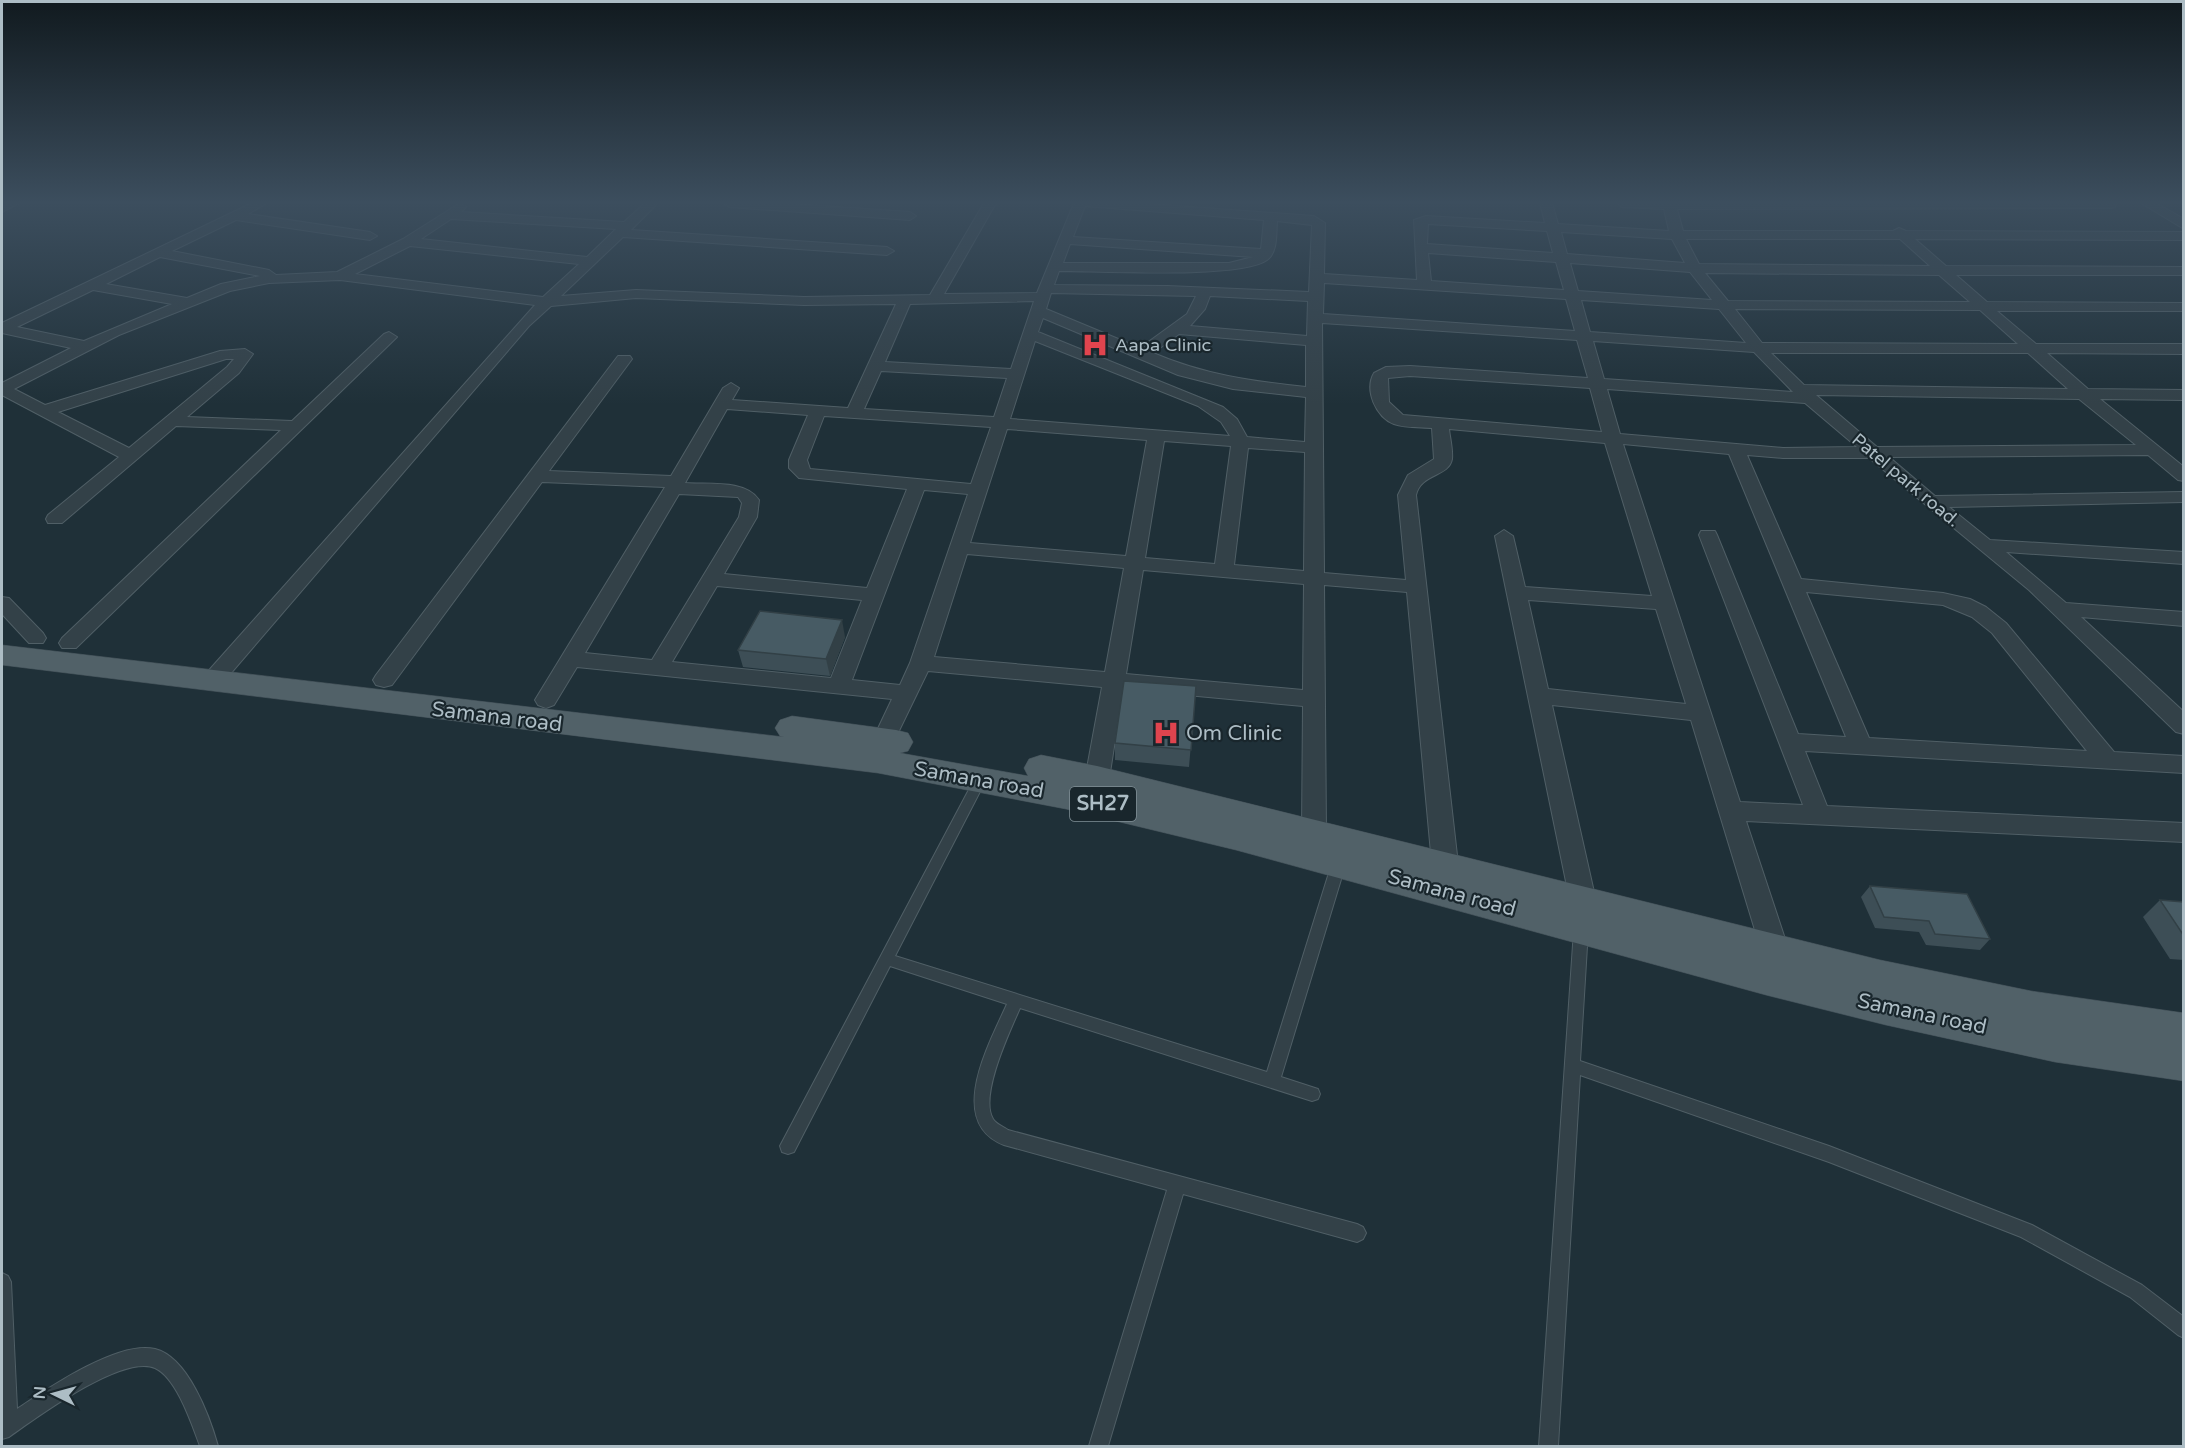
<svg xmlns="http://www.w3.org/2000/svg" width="2185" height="1448" viewBox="0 0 2185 1448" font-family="'Varela Round',sans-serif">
	<rect width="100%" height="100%" fill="#1f3038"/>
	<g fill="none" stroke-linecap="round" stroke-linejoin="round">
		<!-- service casing -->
		<g stroke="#505f66" stroke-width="2">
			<path id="service" d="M 980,775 L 984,777 L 986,780 L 895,956 L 1267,1072 L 1332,863 L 1334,859 L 1339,858 L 1344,859 L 1346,863 L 1281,1077 L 1318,1089 L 1320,1094 L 1318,1099 L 1312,1101 L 1020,1008 C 1010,1031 979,1096 993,1119 C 996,1124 1004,1127 1008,1130 L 1357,1224 L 1363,1227 L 1366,1233 L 1363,1239 L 1357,1242 L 1183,1194 L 1108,1446 L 1089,1446 L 1167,1190 L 1004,1145 C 945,1122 990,1042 1007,1004 L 890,966 L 794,1152 L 788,1154 L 782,1152 L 780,1146 L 974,780 L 976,777 Z
				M 1581,924 L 1586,926 L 1588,930 L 1580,1061 L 1829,1146 L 2032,1225 L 2142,1285 L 2184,1317 L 2184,1338 L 2178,1335 L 2130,1297 L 2021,1237 L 1829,1162 L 1580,1075 L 1558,1446 L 1539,1446 L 1574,930 L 1576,926 Z
				M 2,1273 L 8,1276 L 11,1282 L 17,1409 C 47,1389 118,1340 155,1349 C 188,1357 210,1417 218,1446 L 200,1446 C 192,1425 177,1378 155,1368 C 122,1354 36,1418 9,1437 L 2,1439 Z"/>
		</g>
		<!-- minor casing -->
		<g stroke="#505f66" stroke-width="2">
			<path id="minor" d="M 3,203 L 19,203 L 2,212 Z
				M 252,203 L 267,203 L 248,214 L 370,232 L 377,236 L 370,240 L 236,220 L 172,251 L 269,270 L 276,275 L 337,272 L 403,239 L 460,203 L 466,207 L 461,212 L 624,222 L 645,203 L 658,203 L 631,230 L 887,247 L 894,251 L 887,255 L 623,237 L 561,296 L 636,290 L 804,297 L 930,295 L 984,203 L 996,203 L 944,294 L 1037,293 L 1074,203 L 1136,203 L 1314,216 L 1325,223 L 1324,274 L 1417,280 L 1414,220 L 1426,216 L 1545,223 L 1540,203 L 1552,203 L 1558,224 L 1669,231 L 1664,209 L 1622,207 L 1616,203 L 2116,203 L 2115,207 L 2111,208 L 1677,209 L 1683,231 L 1893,231 L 1899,228 L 1906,231 L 2184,232 L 2184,240 L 1915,239 L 1946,266 L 2184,267 L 2184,275 L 1956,275 L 1987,302 L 2184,303 L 2184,311 L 1997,311 L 2036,344 L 2184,344 L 2184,354 L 2047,353 L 2088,389 L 2184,390 L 2184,400 L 2100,399 L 2184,467 L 2184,481 L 2178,480 L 2148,455 L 1889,457 L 1935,496 L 2184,492 L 2184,502 L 1949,507 L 1990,540 L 2184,552 L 2184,564 L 2006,552 L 2066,603 L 2184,612 L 2184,626 L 2081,617 L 2184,712 L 2184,734 L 2176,732 L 2029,590 L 1869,458 L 1783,458 L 1747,455 L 1801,579 L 1943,593 L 1970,599 L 1986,607 L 2006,623 L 2114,752 L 2184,756 L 2184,773 L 1805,751 L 1827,806 L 2184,823 L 2184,842 L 1746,821 L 1793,963 L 1789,971 L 1779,974 L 1769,971 L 1765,963 L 1691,720 L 1552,705 L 1596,901 L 1592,908 L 1583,912 L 1574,908 L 1570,901 L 1495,536 L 1504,530 L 1513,536 L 1525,587 L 1652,596 L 1605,443 L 1449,429 C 1450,438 1453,450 1452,459 C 1449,477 1421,473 1416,495 L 1458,864 L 1454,871 L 1445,874 L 1436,871 L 1432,864 L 1407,592 L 1324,585 L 1326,832 L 1323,839 L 1314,841 L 1305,839 L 1302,832 L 1303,706 L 1123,689 L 1109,779 L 1105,785 L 1097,788 L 1089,785 L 1085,779 L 1102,687 L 928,671 L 895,739 L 892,745 L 884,747 L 876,745 L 873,739 L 892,699 L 577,667 L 554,705 L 546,708 L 538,705 L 535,700 L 665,487 L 542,482 L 392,685 L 384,687 L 376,685 L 373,680 L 376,675 L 618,356 L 630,356 L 632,359 L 549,471 L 671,476 L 723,388 L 731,383 L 739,388 L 732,400 L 848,408 L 896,304 L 804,305 L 636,298 L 551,306 L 529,326 L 219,687 L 211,689 L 203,687 L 200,682 L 203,677 L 535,305 L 340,280 L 269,283 L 230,291 L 119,335 L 14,389 L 45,405 L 220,351 L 245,349 L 253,354 L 239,373 L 187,417 L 292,421 L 384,334 L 389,332 L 397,337 L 76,648 L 62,648 L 59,643 L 62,638 L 281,430 L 176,426 L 62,523 L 48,523 L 46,519 L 48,515 L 119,457 L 2,395 L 2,383 L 71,348 L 2,333 L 2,323 ZM 1085,206 L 1264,220 L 1261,249 L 1073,237 ZM 451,219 L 616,229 L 587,257 L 421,239 ZM 1277,221 L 1312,225 L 1309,292 L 1167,286 L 1054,285 L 1059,271 C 1097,271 1242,279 1267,260 C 1278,252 1276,234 1277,221 ZM 1428,224 L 1547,231 L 1553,253 L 1427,244 ZM 1561,232 L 1672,239 L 1685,263 L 1567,254 ZM 1686,239 L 1900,239 L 1930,266 L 1699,264 ZM 1070,244 L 1253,257 L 1229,263 L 1063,263 ZM 410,246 L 579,264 L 543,297 L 355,274 ZM 1428,253 L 1556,262 L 1564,290 L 1431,281 ZM 160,257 L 260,276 L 221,284 L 187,298 L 106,284 ZM 1570,263 L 1690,272 L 1712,300 L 1578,291 ZM 1705,273 L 1939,275 L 1970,302 L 1728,301 ZM 1324,283 L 1566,299 L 1575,331 L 1323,314 ZM 93,290 L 172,304 L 84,341 L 17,327 ZM 1051,293 L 1196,296 L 1187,314 L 1140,348 L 1046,309 ZM 1210,296 L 1308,301 L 1307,336 L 1190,326 L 1205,309 ZM 1581,300 L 1719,309 L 1746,343 L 1590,332 ZM 1034,301 L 1011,369 L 885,362 L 910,304 ZM 1735,309 L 1980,310 L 2018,344 L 1762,343 ZM 1043,318 L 1178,375 L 1233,389 L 1306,397 L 1305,442 L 1247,437 L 1237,419 L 1223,407 L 1038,332 ZM 1322,323 L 1577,340 L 1588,378 L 1410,366 L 1386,367 L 1374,373 C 1364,390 1376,417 1394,424 C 1405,428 1420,427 1432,428 L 1434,459 L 1408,475 L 1398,495 L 1406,580 L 1324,573 ZM 1179,334 L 1306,345 L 1306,387 C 1250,381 1205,375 1153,353 ZM 1035,341 L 1198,406 L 1221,422 L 1230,436 L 1010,419 ZM 1593,341 L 1754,352 L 1793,392 L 1604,379 ZM 1771,353 L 2028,353 L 2068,389 L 1804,385 ZM 226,359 L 234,359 L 227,367 L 129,448 L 58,412 ZM 881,371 L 1007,378 L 994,417 L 864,409 ZM 1410,376 L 1590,388 L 1602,432 L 1403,415 L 1389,402 L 1388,378 ZM 1607,389 L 1805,403 L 1857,447 L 1783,448 L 1620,434 ZM 1816,395 L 2079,399 L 2136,445 L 1877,447 ZM 727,409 L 808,415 L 789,460 L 789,468 L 799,478 L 907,489 L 867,588 L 724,574 L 757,517 L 759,500 C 745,479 708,485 685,483 ZM 824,416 L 991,427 L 971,484 L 810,469 L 807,460 ZM 1007,429 L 1147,440 L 1126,556 L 970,543 ZM 1164,441 L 1231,446 L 1215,564 L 1145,558 ZM 1623,444 L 1729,454 L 1846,737 L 1798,734 L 1717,535 L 1715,531 L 1701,531 L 1699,535 L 1803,805 L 1740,802 ZM 1248,448 L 1305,452 L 1304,571 L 1234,565 ZM 924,490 L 968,494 L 910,663 L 900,685 L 852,680 ZM 679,494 L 738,497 L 742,503 L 739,517 L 652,660 L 585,653 ZM 967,554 L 1124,568 L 1105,672 L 934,657 ZM 1143,570 L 1304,584 L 1303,690 L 1126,674 ZM 717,586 L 862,600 L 831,678 L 672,662 ZM 1806,592 L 1943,605 L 1972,617 L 1992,633 L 2087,751 L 1869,738 ZM 1528,600 L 1656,609 L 1686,704 L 1548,689 Z
				M 723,203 L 778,203 L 910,212 L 916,216 L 910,220 L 729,207 Z
				M 2141,203 L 2156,203 L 2184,219 L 2184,229 Z
				M 2,597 L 9,598 L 43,633 L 46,638 L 43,643 L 29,643 L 2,614 Z"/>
		</g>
		<!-- primary casing -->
		<g stroke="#3f4d55" stroke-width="1">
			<path id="primary" d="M 2,645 L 784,737 L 780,736 L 775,728 L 780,720 L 792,716 L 896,730 L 908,733 L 913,742 L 908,751 L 900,753 L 1028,776 L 1024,768 L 1029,759 L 1041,755 L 1097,766 L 1880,960 L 2031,991 L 2184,1013 L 2184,1081 L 2055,1062 L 1886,1025 L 1766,995 L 1236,850 L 1066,809 L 878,773 L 2,665 Z"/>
		</g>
		<!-- service -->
		<use href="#service" fill="#334148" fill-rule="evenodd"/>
		<!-- minor -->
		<use href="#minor" fill="#334148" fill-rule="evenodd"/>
		<!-- primary -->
		<use href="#primary" fill="#516168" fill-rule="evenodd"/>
	</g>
	<!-- wall -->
	<path fill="#3d4e56" d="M 845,637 L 830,676 L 743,667 L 738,650 Z
		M 1196,686 L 1189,767 L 1115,760 L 1115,743 Z
		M 1870,886 L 1990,939 L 1980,950 L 1926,945 L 1919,932 L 1875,928 L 1861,897 Z
		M 2160,900 L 2184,902 L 2184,960 L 2170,959 L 2143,917 Z"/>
	<!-- shaded-wall -->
	<path fill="#324046" d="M 842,620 L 845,637 L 830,676 L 826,659 Z"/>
	<!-- building -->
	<path fill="#475b64" stroke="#324046" stroke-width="1.5" d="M 760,611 L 842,620 L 826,659 L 738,650 Z
		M 1124,681 L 1196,686 L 1191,750 L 1115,743 Z
		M 1870,886 L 1967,894 L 1990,939 L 1935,934 L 1929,921 L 1884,917 Z
		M 2160,900 L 2184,902 L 2184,936 Z"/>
	<!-- sky -->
	<linearGradient id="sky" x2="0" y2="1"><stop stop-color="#111a1f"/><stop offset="0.5" stop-color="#3c4e5e"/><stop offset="1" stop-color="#3c4e5e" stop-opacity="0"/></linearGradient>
	<rect width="2185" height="405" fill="url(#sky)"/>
	<!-- icons -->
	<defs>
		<g id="hospital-bare" transform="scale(2.07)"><path d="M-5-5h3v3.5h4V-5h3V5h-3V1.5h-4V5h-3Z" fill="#e0444e" stroke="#19262c" stroke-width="2.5" paint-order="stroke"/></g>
	</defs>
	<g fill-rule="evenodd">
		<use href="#hospital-bare" x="1095" y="345"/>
		<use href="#hospital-bare" x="1166" y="733"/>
	</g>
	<g text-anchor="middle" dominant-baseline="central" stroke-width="4.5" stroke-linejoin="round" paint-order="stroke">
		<!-- far-poi labels -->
		<g font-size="18" fill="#adbdc5" stroke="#19262c" text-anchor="start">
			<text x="1115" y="345">Aapa Clinic</text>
		</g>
		<!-- far-street labels -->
		<g font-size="18" fill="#adbdc5" stroke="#19262c">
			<text transform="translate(1906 480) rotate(40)">Patel park road.</text>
		</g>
		<!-- shield labels -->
		<rect fill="#19262c" stroke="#819097" stroke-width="1.5" x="1070" y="787" width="66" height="34" rx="4.5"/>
		<g font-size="20" font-weight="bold" fill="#adbdc5">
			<text x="1103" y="804">SH27</text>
		</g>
		<!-- street labels -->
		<g font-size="21" fill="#adbdc5" stroke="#19262c">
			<text transform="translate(497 717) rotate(7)">Samana road</text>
			<text transform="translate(979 780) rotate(10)">Samana road</text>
			<text transform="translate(1452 893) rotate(15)">Samana road</text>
			<text transform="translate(1922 1014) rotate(12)">Samana road</text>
		</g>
		<!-- poi labels -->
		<g font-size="21" fill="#adbdc5" stroke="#19262c" text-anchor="start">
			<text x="1186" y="733">Om Clinic</text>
		</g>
	</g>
	<!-- border -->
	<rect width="2185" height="1448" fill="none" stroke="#adbdc5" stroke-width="6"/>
	<!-- north arrow -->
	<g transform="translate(54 1394) rotate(275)" stroke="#19262c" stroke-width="4.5" paint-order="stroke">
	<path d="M0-4.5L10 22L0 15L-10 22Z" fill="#adbdc5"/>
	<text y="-9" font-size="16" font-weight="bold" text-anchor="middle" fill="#adbdc5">N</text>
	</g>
</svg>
